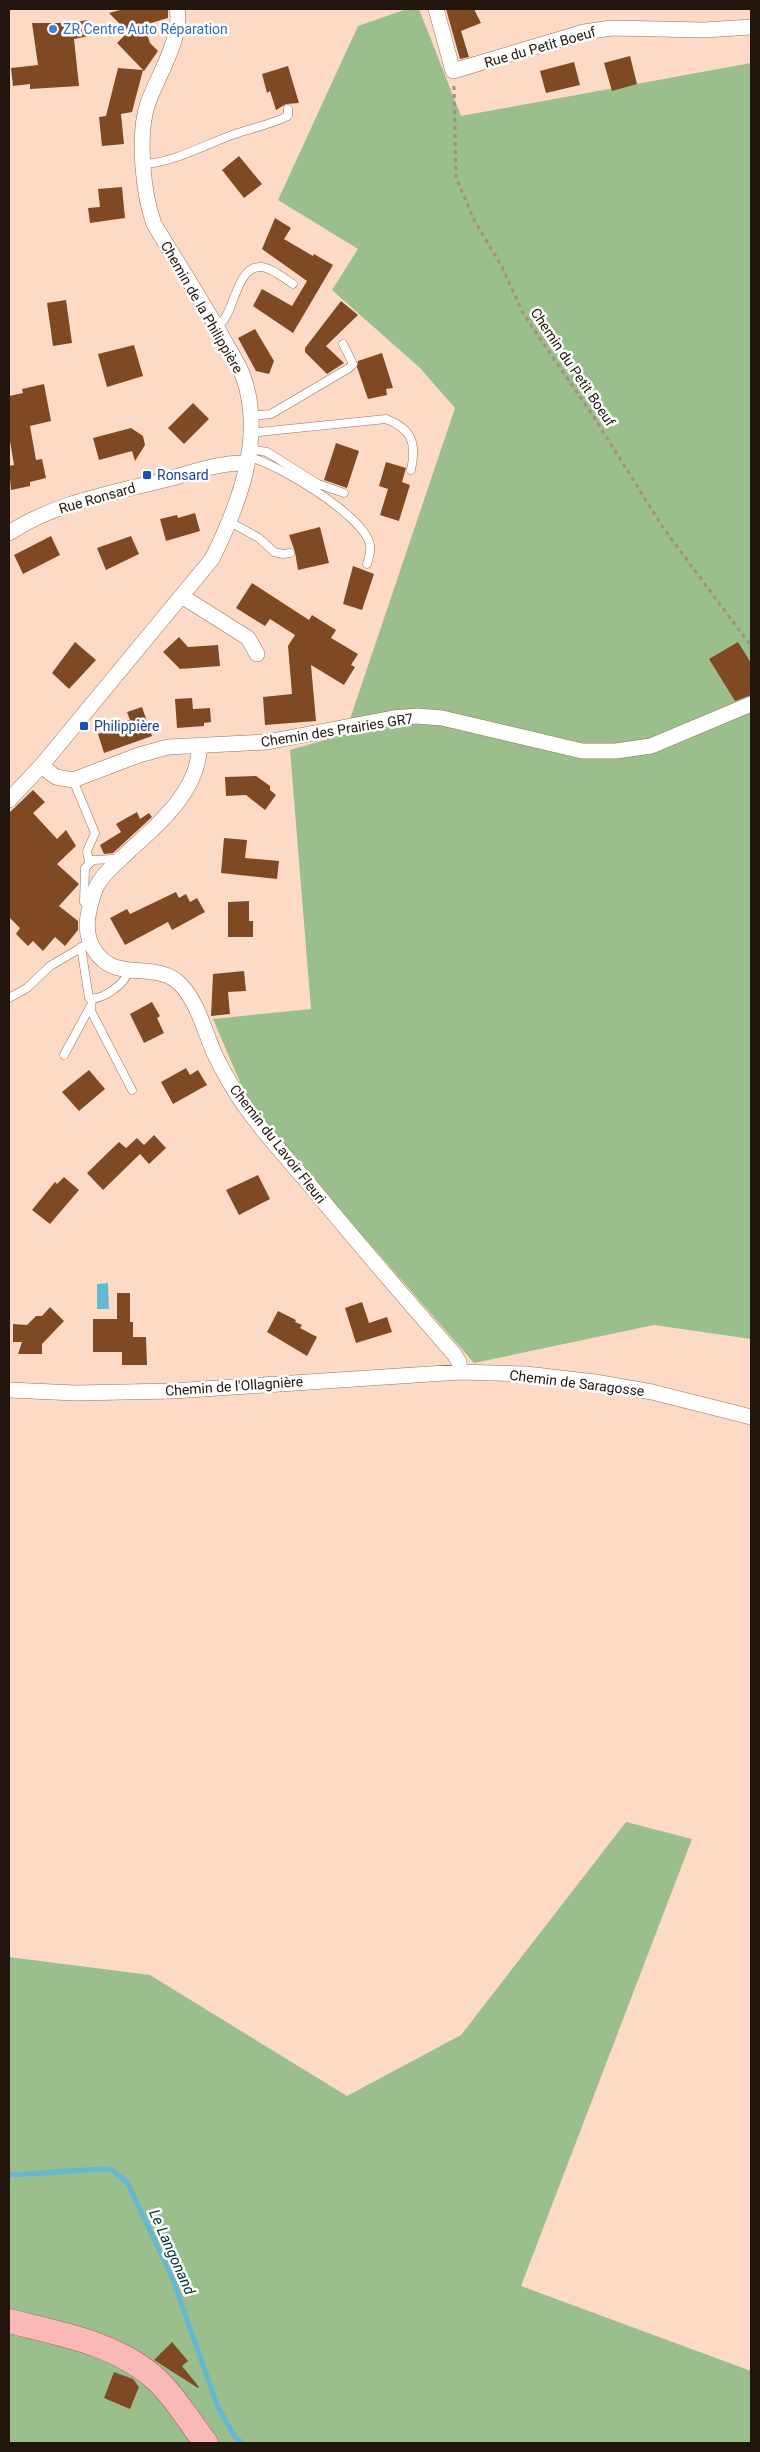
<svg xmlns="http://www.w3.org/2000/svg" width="760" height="2452" viewBox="0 0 760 2452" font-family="Roboto,sans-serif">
	<rect width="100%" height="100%" fill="#fddac5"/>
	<!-- green -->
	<path fill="#9bbe8d" d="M 407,9 L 419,9 L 461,116 L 751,63 L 751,1339 L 654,1325 L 474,1363 L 251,1108 L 213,1019 L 311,1009 L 290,750 L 345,734 L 455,408 L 420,368 L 332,290 L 358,249 L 278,200 L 358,26 Z
		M 626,1822 L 692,1839 L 521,2286 L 751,2371 L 751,2443 L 9,2443 L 9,1957 L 150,1975 L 347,2096 L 461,2035 Z"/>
	<!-- water -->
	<path fill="#64b8d2" d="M 108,1283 L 109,1309 L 97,1309 L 97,1284 Z"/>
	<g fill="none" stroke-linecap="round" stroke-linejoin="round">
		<!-- stream -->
		<path stroke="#64b8d2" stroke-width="5" d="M 9,2175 L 102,2169 L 112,2170 L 127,2182 L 172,2277 L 217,2405 L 235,2437 L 242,2443"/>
	</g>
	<!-- building -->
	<path fill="#7f4923" d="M 124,9 L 168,9 L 168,18 L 144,25 L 150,43 L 158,51 L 144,71 L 117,43 L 128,32 L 109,13 Z
		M 446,9 L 474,9 L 481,23 L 461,31 L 469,57 L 460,59 Z
		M 87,20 L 89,36 L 74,39 L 79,86 L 30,89 L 30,84 L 13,86 L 11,68 L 38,65 L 32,23 L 72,23 Z
		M 630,56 L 637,84 L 612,91 L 604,63 Z
		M 574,62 L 580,85 L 546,93 L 540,71 Z
		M 288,66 L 299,103 L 286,104 L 276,110 L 270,91 L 267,93 L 262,74 Z
		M 118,68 L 143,70 L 132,112 L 121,114 L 124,144 L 102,146 L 99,117 L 106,116 Z
		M 239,156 L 262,184 L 244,198 L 222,170 Z
		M 122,187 L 125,218 L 90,223 L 88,208 L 100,207 L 98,189 Z
		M 275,218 L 291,228 L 284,239 L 313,256 L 314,254 L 333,265 L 293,333 L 253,306 L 262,289 L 292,306 L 307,281 L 262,249 Z
		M 66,300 L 72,343 L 53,346 L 47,303 Z
		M 341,301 L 358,315 L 326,346 L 344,363 L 327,374 L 305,352 L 305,348 Z
		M 255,329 L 274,361 L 269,374 L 256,371 L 238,338 Z
		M 134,345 L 143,376 L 107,387 L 98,354 Z
		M 382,353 L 393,388 L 386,389 L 387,395 L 368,399 L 357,367 L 358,361 Z
		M 44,384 L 51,421 L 30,426 L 36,460 L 42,459 L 46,478 L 30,482 L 30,486 L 11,490 L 9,466 L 14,465 L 9,435 L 9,396 L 23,393 L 22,389 Z
		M 193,403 L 209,419 L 184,444 L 168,428 Z
		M 131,428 L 143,436 L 145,445 L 135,461 L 132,451 L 99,460 L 93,438 Z
		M 336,443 L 359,451 L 347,488 L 324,480 Z
		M 386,462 L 406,468 L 402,482 L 410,485 L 399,521 L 380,515 L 388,489 L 379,486 Z
		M 195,513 L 200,531 L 166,541 L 160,519 L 177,515 L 178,518 Z
		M 320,527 L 329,563 L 298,570 L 295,552 L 289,535 Z
		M 51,536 L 60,555 L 23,574 L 14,555 Z
		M 131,536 L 139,554 L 106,570 L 97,548 Z
		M 353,566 L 374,574 L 362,610 L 343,604 Z
		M 252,583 L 309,620 L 312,615 L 336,630 L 331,638 L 358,654 L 351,665 L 355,667 L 344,685 L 311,665 L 316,721 L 265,725 L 263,697 L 292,694 L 288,646 L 295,635 L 270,619 L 265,626 L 236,608 Z
		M 179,637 L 188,647 L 218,645 L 220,666 L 180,669 L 163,652 Z
		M 75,642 L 96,660 L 69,689 L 52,673 Z
		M 738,642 L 751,663 L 751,695 L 735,701 L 709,659 Z
		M 192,698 L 193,709 L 210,708 L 211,722 L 204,723 L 204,726 L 177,728 L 175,699 Z
		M 142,707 L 152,736 L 104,753 L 98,734 L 115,728 L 113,725 L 130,720 L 127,712 Z
		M 256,776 L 270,786 L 270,790 L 276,795 L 265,810 L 246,795 L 226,796 L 225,777 Z
		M 33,790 L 45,802 L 33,813 L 57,839 L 66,830 L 76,846 L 57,864 L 79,884 L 59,906 L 78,921 L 78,930 L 65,946 L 55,937 L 43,951 L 33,941 L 28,946 L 16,934 L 20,928 L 9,917 L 9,813 Z
		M 137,812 L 140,819 L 149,813 L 152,817 L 113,853 L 104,854 L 100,845 L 121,832 L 116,824 Z
		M 224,838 L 247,840 L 245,858 L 279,861 L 277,879 L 221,873 Z
		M 176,892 L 179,898 L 186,894 L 190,902 L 197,898 L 205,912 L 172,930 L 168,922 L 125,945 L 110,918 L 127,909 L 130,914 Z
		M 249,901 L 249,921 L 253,921 L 253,937 L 228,937 L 228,902 Z
		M 244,971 L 246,991 L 228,992 L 230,1014 L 211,1016 L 213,974 Z
		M 152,1002 L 160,1016 L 157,1018 L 164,1033 L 144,1043 L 130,1014 Z
		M 186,1068 L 190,1075 L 198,1070 L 207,1085 L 173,1104 L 161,1082 Z
		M 89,1070 L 105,1089 L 79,1111 L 62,1092 Z
		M 154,1135 L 166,1148 L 149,1164 L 140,1154 L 103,1190 L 87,1173 L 119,1142 L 126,1148 L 137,1138 L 144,1145 Z
		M 258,1175 L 270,1199 L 239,1215 L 226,1190 Z
		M 64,1177 L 79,1190 L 50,1224 L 32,1210 L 55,1182 L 57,1184 Z
		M 117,1293 L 130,1293 L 130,1322 L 133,1322 L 133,1337 L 146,1337 L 147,1365 L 122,1365 L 122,1352 L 93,1352 L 93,1319 L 117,1319 Z
		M 362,1302 L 369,1323 L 387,1317 L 392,1332 L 356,1343 L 345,1308 Z
		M 50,1307 L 64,1321 L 42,1344 L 42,1354 L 18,1354 L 22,1342 L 13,1342 L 13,1324 L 27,1325 L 36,1316 L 42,1316 Z
		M 278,1311 L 296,1320 L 295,1322 L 302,1325 L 300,1328 L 317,1337 L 307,1356 L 267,1332 Z
		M 172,2342 L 188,2361 L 182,2366 L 199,2387 L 198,2388 L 154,2360 Z
		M 114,2372 L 133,2379 L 139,2387 L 130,2409 L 104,2398 Z"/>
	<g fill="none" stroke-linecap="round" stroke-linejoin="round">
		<!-- service casing -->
		<g stroke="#927360" stroke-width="9">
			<path id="service" d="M 144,164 C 175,162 204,145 232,135 C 251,128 270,125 288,116 L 288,109
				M 216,327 C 236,317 234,265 262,267 C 272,268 285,279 293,284
				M 250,416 L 271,414 L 349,368 L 353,364 L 343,344
				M 250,433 L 386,419 C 412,429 417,443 411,470
				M 249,449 L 267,452 L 318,484 L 344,493
				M 248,457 C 275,462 365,516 370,545 C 371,551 369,558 367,564
				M 230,522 L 259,538 L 274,552 L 283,554 L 290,553
				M 73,780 L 95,833 L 87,851 L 89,862
				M 90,907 L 84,902 L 85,868 L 93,860 L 113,859 L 118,861
				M 81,947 L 89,998 C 101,1001 126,984 128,971
				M 9,998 L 27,988 L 50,966 L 84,946
				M 92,999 L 91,1011 L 132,1090
				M 64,1055 L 90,1007"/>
		</g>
		<!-- minor casing -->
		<g stroke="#927360" stroke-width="16">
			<path id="minor" d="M 436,9 L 453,71 L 584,32 L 612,28 L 704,30 L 751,27
				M 9,533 C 56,502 114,493 168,479 C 194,472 221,462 247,463
				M 183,597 L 248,638 L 257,654
				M 199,745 C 201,788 159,824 130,850 C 120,860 107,870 99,882 C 93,892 90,905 88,916 C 86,929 88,941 95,951 C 116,984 157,959 181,985 C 199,1004 205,1034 216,1057 C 225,1075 235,1093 247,1109 C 266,1136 289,1160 309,1184 C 357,1242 405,1298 454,1354 L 459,1362 L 460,1372
				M 41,766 L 56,777 L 73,780 L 139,755 L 168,747 L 267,742 L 393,718 L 417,716 L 442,718 L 582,751 L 616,751 L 651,746 L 751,704
				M 9,800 L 41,766 L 212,559 C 239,505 265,437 243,376 C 239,365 231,353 225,342 C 203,302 178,264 154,224 C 143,194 137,134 148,103 C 157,77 183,37 177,9
				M 9,1390 L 76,1393 L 173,1391 L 460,1372 L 526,1374 L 595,1382 L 652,1392 L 751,1417"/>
		</g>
		<!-- primary casing -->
		<g stroke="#ac605d" stroke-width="25">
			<path id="primary" d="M 9,2321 C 60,2334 117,2343 157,2380 C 176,2398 190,2423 206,2443"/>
		</g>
		<!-- path -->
		<path stroke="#a88d7e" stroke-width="3" stroke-dasharray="4 4" stroke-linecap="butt" d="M 454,86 L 456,177 L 474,220 L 501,265 L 524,315 L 595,419 L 664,529 L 751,646"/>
		<!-- service -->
		<use href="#service" stroke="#fff" stroke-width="8"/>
		<!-- minor -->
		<use href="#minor" stroke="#fff" stroke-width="15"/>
		<!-- primary -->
		<use href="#primary" stroke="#fab8b8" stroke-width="24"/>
	</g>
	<!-- markers -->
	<circle fill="#3f7fe0" stroke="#fff" stroke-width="2" cx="53" cy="29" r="5"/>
	<g fill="#1a4fb4" stroke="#fff" stroke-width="2">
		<rect x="142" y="470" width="10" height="10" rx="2.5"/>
		<rect x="79" y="721" width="10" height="10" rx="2.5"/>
	</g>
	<g text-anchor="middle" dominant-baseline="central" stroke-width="5" stroke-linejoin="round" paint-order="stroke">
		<!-- shop labels -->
		<g font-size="14" fill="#366cbe" stroke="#fff" text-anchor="start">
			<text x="63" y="29">ZR Centre Auto Réparation</text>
		</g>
		<!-- street labels -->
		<g font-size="14" fill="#21150d" stroke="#fff">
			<text transform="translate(540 47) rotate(-16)">Rue du Petit Boeuf</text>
			<text transform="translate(202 307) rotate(60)">Chemin de la Philippière</text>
			<text transform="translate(573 367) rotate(56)">Chemin du Petit Boeuf</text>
			<text transform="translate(97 498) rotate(-16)">Rue Ronsard</text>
			<text transform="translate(337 730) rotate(-9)">Chemin des Prairies GR7</text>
			<text transform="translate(278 1144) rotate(52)">Chemin du Lavoir Fleuri</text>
			<text transform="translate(577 1383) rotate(7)">Chemin de Saragosse</text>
			<text transform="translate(234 1386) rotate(-4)">Chemin de l'Ollagnière</text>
		</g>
		<!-- transit labels -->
		<g font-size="14" fill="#164399" stroke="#fff" text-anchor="start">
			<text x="157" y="475">Ronsard</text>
			<text x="94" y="726">Philippière</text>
		</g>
		<!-- water labels -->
		<g font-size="15" font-style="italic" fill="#07303b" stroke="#fff">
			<text transform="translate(172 2252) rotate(66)">Le Langonand</text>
		</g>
	</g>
	<!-- border -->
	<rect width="760" height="2452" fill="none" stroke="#21150d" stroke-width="20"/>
</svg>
